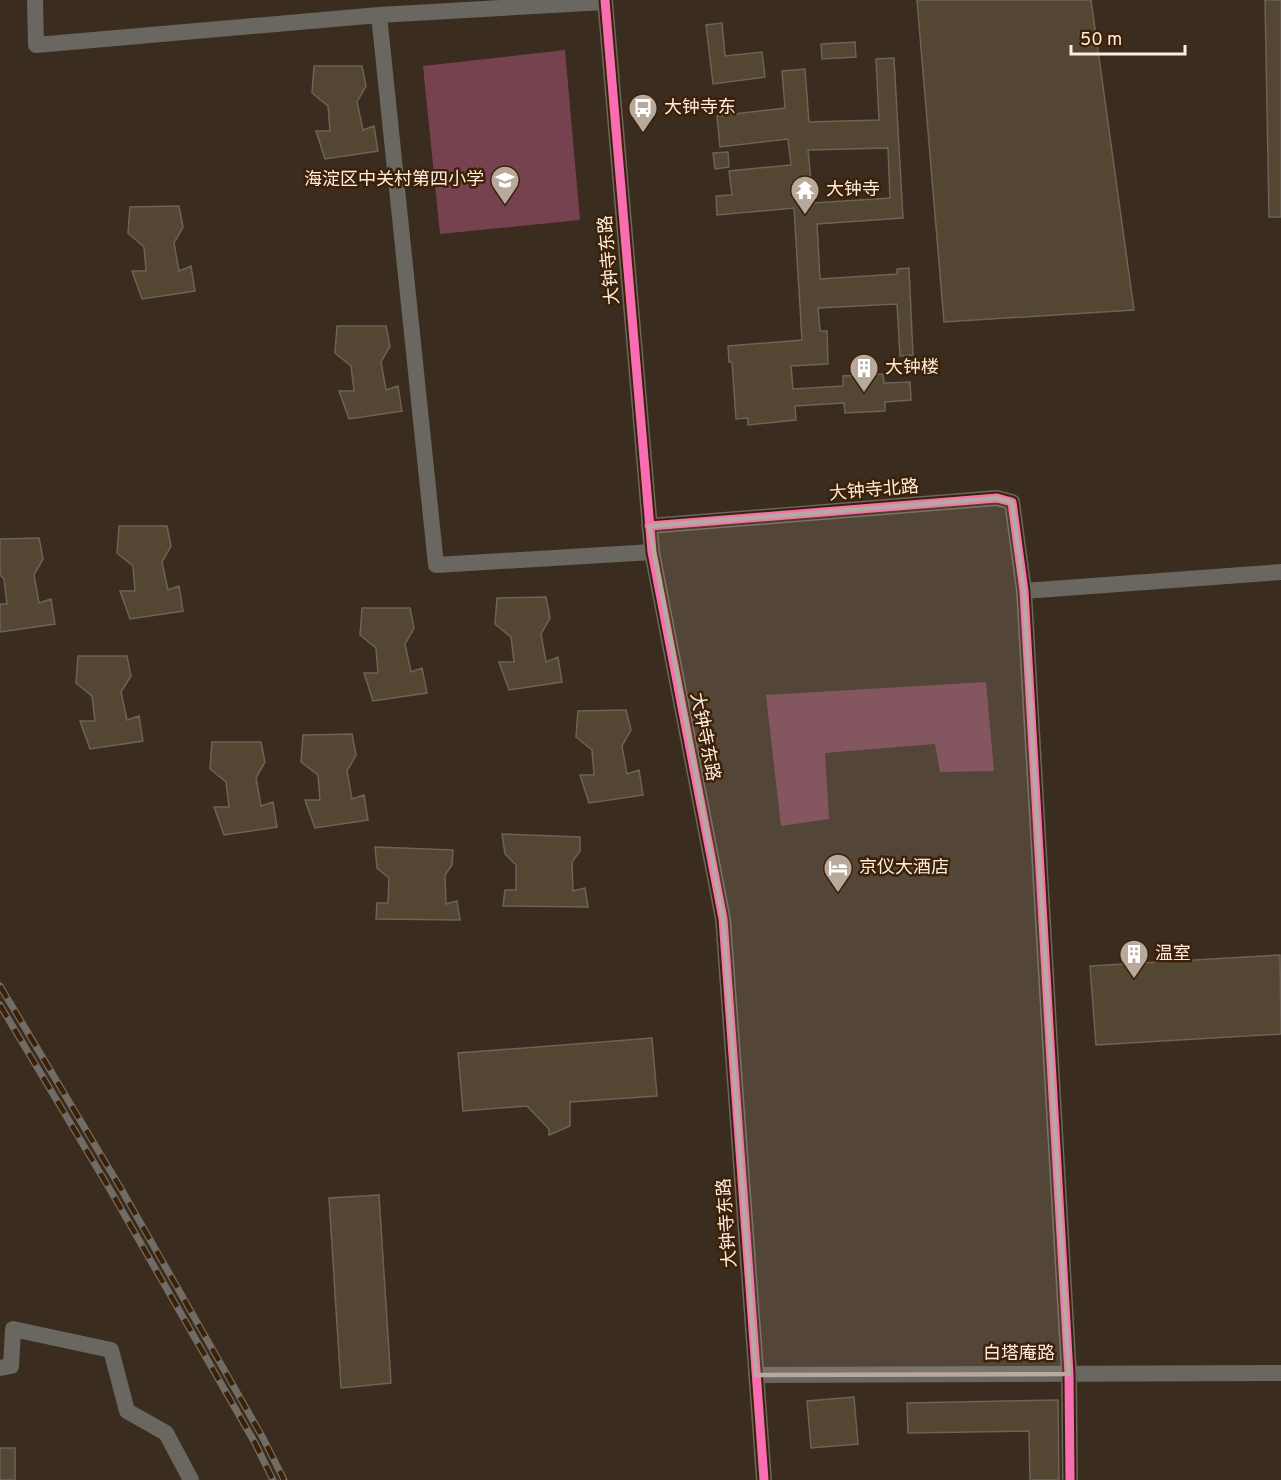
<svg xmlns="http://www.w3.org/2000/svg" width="1281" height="1480" viewBox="0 0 1281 1480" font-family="Overpass,'Noto Sans SC',sans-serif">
	<rect width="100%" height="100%" fill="#3a2c1e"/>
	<!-- green -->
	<path fill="#774250" d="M 565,50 L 580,220 L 440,234 L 423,66 Z
		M 986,682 L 994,771 L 940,772 L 935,744 L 825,753 L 829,819 L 781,826 L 766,695 Z"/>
	<!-- building -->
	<path fill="#534733" stroke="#6d6255" stroke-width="1.5" fill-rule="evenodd" d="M 917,0 L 1091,0 L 1134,310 L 944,322 Z
		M 1265,0 L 1281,0 L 1281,217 L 1269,217 Z
		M 722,23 L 725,56 L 762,52 L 765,77 L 713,84 L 706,25 Z
		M 855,42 L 856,57 L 822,59 L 821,44 Z
		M 894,58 L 903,218 L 817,224 L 820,279 L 897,274 L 897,269 L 909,268 L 913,355 L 900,356 L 897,304 L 818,308 L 820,331 L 827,331 L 828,364 L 791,366 L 793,389 L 843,386 L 843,376 L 883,374 L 884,383 L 910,382 L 911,400 L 885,402 L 885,411 L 845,413 L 844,403 L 795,406 L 796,420 L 748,425 L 748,418 L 736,419 L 732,362 L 729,362 L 728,346 L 802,340 L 794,208 L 717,215 L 716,196 L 732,195 L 729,171 L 791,165 L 788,139 L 720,147 L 717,116 L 785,108 L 782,71 L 805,69 L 809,122 L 879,120 L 876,59 ZM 888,148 L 890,198 L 813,203 L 808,150 Z
		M 314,66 L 362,66 L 366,86 L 357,102 L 363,130 L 374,126 L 378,151 L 325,159 L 316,131 L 330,131 L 328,106 L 312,93 Z
		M 728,152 L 729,167 L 715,169 L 713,153 Z
		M 179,206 L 183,227 L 174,243 L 179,271 L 191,266 L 195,291 L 142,299 L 132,271 L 146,271 L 144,247 L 128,233 L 130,207 Z
		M 337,326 L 386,326 L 390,346 L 381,362 L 386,390 L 398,386 L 402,411 L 349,419 L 339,391 L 354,391 L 351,366 L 335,353 Z
		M 119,526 L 167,526 L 171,546 L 162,562 L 168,590 L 179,586 L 183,611 L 130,619 L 120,591 L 135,591 L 133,566 L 117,553 Z
		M 39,538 L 43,559 L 34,575 L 39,603 L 51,599 L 55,624 L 0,632 L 0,604 L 7,604 L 4,579 L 0,575 L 0,539 Z
		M 546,597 L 550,618 L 541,634 L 546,662 L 558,657 L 562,682 L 509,690 L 499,662 L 514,662 L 511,637 L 495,624 L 497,598 Z
		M 362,608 L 410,608 L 414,628 L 405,644 L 411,672 L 422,668 L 427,693 L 373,701 L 364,673 L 378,673 L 376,648 L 360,635 Z
		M 78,656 L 127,656 L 131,676 L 121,692 L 127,720 L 139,716 L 143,741 L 90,749 L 80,721 L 95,721 L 92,696 L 76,683 Z
		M 626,710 L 631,730 L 622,746 L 627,774 L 639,770 L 643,795 L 589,803 L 580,775 L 594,775 L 592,750 L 576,737 L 578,711 Z
		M 352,734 L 356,755 L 347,771 L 352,799 L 364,795 L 368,820 L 315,828 L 305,800 L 320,800 L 318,775 L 301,762 L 303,735 Z
		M 212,742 L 261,742 L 265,762 L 256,778 L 261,806 L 273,802 L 277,827 L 224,835 L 214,807 L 229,807 L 226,782 L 210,769 Z
		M 502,834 L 580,837 L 580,851 L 572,862 L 573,891 L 585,888 L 588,907 L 503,906 L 505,890 L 516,890 L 516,865 L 505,854 Z
		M 375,847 L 453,850 L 452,865 L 445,875 L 446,904 L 457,901 L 460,920 L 376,919 L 377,903 L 388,903 L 389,878 L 377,868 Z
		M 1280,955 L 1281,1034 L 1096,1045 L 1090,966 Z
		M 652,1038 L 657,1096 L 570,1102 L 570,1126 L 549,1135 L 549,1129 L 527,1106 L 463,1111 L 458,1053 Z
		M 379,1195 L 391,1383 L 341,1388 L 329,1198 Z
		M 854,1397 L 858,1444 L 811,1448 L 807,1401 Z
		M 1058,1400 L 1059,1480 L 1030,1480 L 1029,1431 L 908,1433 L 907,1403 Z
		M 0,1448 L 15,1448 L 15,1480 L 0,1480 Z"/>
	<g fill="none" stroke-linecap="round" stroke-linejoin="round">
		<!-- minor -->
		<path stroke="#69675f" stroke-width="16" d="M 35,0 L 36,45 L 379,15 L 605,2
			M 605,0 L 652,552 L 723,919 L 764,1480
			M 379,15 L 436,565 L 652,552
			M 649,526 L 997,498 L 1012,502 L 1024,591 L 1069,1374 L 1070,1480
			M 1024,591 L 1281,572
			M 0,1368 L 11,1366 L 13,1329 L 111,1350 L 127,1411 L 166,1433 L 191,1480
			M 756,1375 L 1281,1373"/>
		<!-- rail casing -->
		<g stroke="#726c64" stroke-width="7">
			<path id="rail" d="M 0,986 L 120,1187 L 263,1438 L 284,1480
				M 0,1005 L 112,1193 L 255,1443 L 273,1480"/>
		</g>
		<!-- rail -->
		<use href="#rail" stroke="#3c2106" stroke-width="4.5" stroke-dasharray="14" stroke-linecap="butt"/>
		<!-- cycleway casing -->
		<g stroke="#3c2106" stroke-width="13">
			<path id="cycleway" d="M 605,0 L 652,552 L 723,919 L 764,1480
				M 649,526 L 997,498 L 1012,502 L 1024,591 L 1069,1374 L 1070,1480"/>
		</g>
		<!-- cycleway -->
		<use href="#cycleway" stroke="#f96db3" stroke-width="9"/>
	</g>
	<!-- marked area -->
	<path fill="#b8a99d" fill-opacity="0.2" stroke="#b8a99d" stroke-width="4.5" stroke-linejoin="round" d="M 997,498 L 1012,502 L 1024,591 L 1069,1374 L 756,1375 L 723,919 L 649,526 Z"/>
	<!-- icons -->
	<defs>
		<g id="bus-pin" transform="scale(1.5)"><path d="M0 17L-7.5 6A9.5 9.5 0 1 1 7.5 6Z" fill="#b8a99d" stroke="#3c2106"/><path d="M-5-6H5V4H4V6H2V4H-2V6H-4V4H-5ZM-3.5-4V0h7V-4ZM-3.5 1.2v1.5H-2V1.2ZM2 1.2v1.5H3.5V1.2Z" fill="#fff"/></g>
		<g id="school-pin" transform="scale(1.5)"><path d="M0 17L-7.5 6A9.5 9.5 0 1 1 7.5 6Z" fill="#b8a99d" stroke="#3c2106"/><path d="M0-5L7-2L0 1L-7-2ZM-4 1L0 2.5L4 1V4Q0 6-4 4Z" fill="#fff"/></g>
		<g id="temple-pin" transform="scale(1.5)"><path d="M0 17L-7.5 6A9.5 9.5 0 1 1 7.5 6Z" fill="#b8a99d" stroke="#3c2106"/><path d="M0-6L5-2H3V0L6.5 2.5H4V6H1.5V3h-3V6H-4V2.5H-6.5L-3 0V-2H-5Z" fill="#fff"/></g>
		<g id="building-pin" transform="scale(1.5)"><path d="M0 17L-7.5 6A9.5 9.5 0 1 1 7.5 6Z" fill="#b8a99d" stroke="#3c2106"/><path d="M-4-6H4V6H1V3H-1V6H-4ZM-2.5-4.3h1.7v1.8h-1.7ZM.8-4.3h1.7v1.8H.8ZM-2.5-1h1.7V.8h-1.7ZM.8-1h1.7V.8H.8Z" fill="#fff"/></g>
		<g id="hotel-pin" transform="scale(1.5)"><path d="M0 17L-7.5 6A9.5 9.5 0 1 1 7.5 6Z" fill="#b8a99d" stroke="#3c2106"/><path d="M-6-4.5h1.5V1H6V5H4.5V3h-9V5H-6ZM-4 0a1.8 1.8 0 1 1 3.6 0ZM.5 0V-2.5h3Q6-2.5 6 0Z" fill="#fff"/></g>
	</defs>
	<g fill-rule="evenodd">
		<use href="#bus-pin" x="643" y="108"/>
		<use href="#school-pin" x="505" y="180"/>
		<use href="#temple-pin" x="805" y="190"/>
		<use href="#building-pin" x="864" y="368"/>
		<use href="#hotel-pin" x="838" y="868"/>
		<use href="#building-pin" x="1134" y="954"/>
	</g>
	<g text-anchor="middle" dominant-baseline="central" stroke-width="5" stroke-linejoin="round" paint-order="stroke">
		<!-- poi labels -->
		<g font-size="18" fill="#fcede1" stroke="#3c2106" text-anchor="start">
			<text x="664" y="108">大钟寺东</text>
			<text x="484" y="180" text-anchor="end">海淀区中关村第四小学</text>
			<text x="826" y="190">大钟寺</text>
			<text x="885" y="368">大钟楼</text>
			<text x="859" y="868">京仪大酒店</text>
			<text x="1155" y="954">温室</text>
		</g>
		<!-- street labels -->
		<g font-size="18" fill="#fcede1" stroke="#3c2106">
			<text transform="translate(610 260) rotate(-95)">大钟寺东路</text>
			<text transform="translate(874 491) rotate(-5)">大钟寺北路</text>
			<text transform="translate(704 737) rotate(79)">大钟寺东路</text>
			<text transform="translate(728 1223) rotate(-94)">大钟寺东路</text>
			<text x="1019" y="1354">白塔庵路</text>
		</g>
	</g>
	<!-- scale -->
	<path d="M1071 45v9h114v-9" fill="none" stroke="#fcede1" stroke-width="3"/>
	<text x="1080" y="45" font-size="18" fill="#fcede1" stroke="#3c2106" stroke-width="4.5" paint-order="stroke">50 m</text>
</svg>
